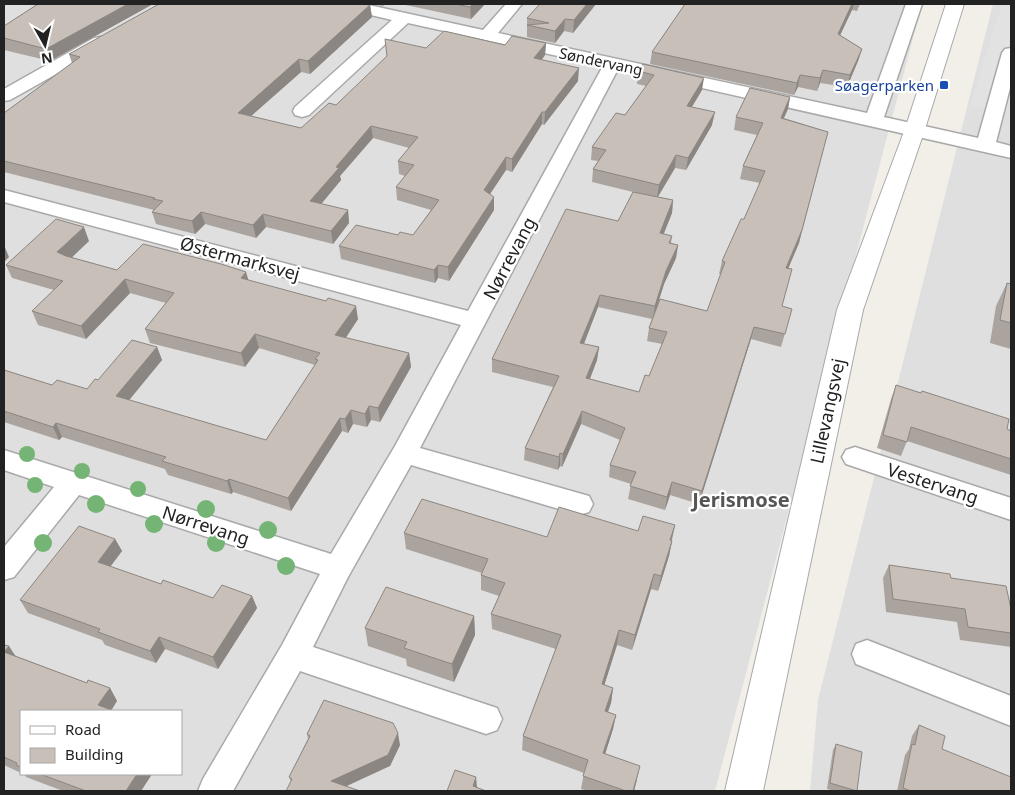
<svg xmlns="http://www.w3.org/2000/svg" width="1015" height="795" viewBox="0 0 1015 795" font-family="'Noto Sans',sans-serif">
	<rect width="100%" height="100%" fill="#f2efe9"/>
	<!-- residential -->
	<path fill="#e0dfdf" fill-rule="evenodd" d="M 4,4 L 922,4 L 715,791 L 4,791 ZM 21,711 L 181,711 L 181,774 L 21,774 Z
		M 993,4 L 1011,4 L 1011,791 L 810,791 L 818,700 Z"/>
	<!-- parking -->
	<path fill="#e2e2e2" d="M 1002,4 L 1011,4 L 1011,95 L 1007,110 L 970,106 Z"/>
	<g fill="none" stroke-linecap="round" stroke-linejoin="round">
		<!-- minor casing -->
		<g stroke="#a9a9a9" stroke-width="3">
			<path id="minor" d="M 335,4 L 364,4 L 483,30 L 506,4 L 522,4 L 498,33 L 867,113 L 906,4 L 922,4 L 884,117 L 978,138 L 1002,53 L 1005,49 L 1011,48 L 1011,84 L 996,142 L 1011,146 L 1011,158 L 618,69 L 420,448 L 589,496 L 593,504 L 589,512 L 579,515 L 411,465 L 348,577 L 313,647 L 497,708 L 502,719 L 497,730 L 486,734 L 300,671 L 233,791 L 198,791 L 203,779 L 282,645 L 320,574 L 79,495 L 14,577 L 4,580 L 4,547 L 54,487 L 4,470 L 4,450 L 331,554 L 395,446 L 461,325 L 4,202 L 4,190 L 468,311 L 603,66 L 408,23 L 309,115 L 302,117 L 295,115 L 293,111 L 295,107 L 392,20 L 337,7 Z
				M 100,37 L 106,38 L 108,42 L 106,46 L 10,100 L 4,101 L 4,89 L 94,38 Z
				M 855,447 L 1011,498 L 1011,520 L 846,464 L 842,457 L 846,450 Z
				M 867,640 L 1011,696 L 1011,726 L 856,664 L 852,654 L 856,644 Z"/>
		</g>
		<!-- tertiary casing -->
		<g stroke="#a9a9a9" stroke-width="2">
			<path id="tertiary" d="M 946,4 L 964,4 L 925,129 L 863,310 L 763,791 L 725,791 L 837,310 L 905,129 Z"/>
		</g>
		<!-- minor -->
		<use href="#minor" fill="#fff" fill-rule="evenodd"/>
		<!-- tertiary -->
		<use href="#tertiary" fill="#fff" fill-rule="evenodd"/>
	</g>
	<!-- trees -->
	<g fill="#74b475">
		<circle cx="27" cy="454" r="8"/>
		<circle cx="82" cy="471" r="8"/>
		<circle cx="35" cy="485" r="8"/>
		<circle cx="138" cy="489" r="8"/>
		<circle cx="96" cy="504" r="9"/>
		<circle cx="206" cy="509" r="9"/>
		<circle cx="154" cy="524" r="9"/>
		<circle cx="268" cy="530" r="9"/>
		<circle cx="43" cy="543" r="9"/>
		<circle cx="216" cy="543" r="9"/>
		<circle cx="286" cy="566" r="9"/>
	</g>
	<!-- wall -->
	<path fill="#aba49e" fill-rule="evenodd" d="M 38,4 L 153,4 L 50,61 L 4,50 L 4,26 Z
		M 372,4 L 386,4 L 383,6 Z
		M 401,4 L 485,4 L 471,19 Z
		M 540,4 L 596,4 L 573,33 L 564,31 L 555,43 L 527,37 L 527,18 Z
		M 685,4 L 860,4 L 857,11 L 852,10 L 840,35 L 862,49 L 858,61 L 847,87 L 820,83 L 817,91 L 798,87 L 794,95 L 650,64 L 652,52 Z
		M 370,5 L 372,17 L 310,74 L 301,72 L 251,116 L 301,128 L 336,105 L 426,48 L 546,43 L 545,55 L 542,60 L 578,81 L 544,125 L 542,124 L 512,172 L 506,170 L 490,194 L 494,210 L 449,281 L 438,278 L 435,283 L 341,259 L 339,246 L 398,235 L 413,235 L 431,210 L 397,200 L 396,187 L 405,176 L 399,174 L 398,161 L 409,148 L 373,138 L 340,176 L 341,180 L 321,204 L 348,210 L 349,223 L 333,244 L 266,227 L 256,238 L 205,224 L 195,234 L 156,224 L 152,212 L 154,210 L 4,172 L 4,113 L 72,63 L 69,54 Z
		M 643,64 L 702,90 L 692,107 L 712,125 L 686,170 L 675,168 L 658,197 L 673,200 L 672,213 L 663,234 L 672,236 L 671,243 L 678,245 L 676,258 L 664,284 L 658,303 L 707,311 L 721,274 L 719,274 L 722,261 L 744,219 L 760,183 L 740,179 L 743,166 L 757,135 L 734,130 L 736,117 L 790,97 L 788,109 L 784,118 L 828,132 L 799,243 L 788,268 L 782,306 L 792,309 L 781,347 L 751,339 L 699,504 L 670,495 L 665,510 L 628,499 L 631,484 L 609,477 L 610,465 L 620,440 L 581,424 L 562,467 L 560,466 L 558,470 L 524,460 L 525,448 L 553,387 L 492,372 L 492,359 L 618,221 L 633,192 L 592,182 L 593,169 L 598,161 L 591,160 L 592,147 L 625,115 L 646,86 L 637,84 L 638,71 ZM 598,307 L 652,319 L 649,328 L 647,341 L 662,344 L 649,376 L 639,392 L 590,379 L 597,360 L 599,347 L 584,344 Z
		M 89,241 L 71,257 L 117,270 L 248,280 L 358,319 L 346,338 L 409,353 L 411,367 L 380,422 L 371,420 L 367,427 L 353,424 L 348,433 L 342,431 L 291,511 L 233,492 L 231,494 L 168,475 L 165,469 L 62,437 L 59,440 L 4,422 L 4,370 L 52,385 L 87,389 L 98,380 L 157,347 L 162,360 L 129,400 L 266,440 L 315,365 L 259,348 L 245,367 L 150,343 L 145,329 L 166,303 L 130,293 L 86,339 L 38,325 L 32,311 L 54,290 L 12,278 L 6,265 Z
		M 1007,283 L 1011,284 L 1011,349 L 990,343 L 996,306 Z
		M 896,385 L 1011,431 L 1011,475 L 907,441 L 901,456 L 877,448 L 891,399 Z
		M 675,525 L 669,556 L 658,591 L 651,589 L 632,650 L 617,645 L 604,685 L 613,688 L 611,703 L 608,712 L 616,715 L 613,729 L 605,754 L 637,780 L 634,791 L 588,791 L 581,789 L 584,773 L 522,750 L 523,736 L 556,649 L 492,629 L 491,614 L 499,596 L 481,590 L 481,575 L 482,573 L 406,549 L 404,533 L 547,537 L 638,531 Z
		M 115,539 L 122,551 L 110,567 L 161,584 L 213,598 L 252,596 L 257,608 L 218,669 L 165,649 L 156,663 L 105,645 L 102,640 L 28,613 L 20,600 Z
		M 889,565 L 951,578 L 1011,609 L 1011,647 L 960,640 L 957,622 L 886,612 L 883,578 Z
		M 474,616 L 475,635 L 454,682 L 407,666 L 406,659 L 368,646 L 365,628 Z
		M 4,645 L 16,656 L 87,683 L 110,688 L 117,701 L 21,711 L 21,773 L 4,765 Z
		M 919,725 L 942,749 L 1011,791 L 897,791 L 905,755 L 909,749 L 912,736 Z
		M 307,734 L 400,745 L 390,766 L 291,782 L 289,777 L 308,739 Z
		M 836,744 L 857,791 L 835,791 L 827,789 L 833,750 Z
		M 24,774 L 152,774 L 141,791 L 63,791 L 26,777 Z"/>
	<!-- shaded-wall -->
	<path fill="#8b8681" d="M 128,4 L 153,4 L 50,61 L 46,49 Z
		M 473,4 L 485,4 L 471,19 L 470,7 Z
		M 587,4 L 596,4 L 573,33 L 574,20 Z
		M 852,4 L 854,4 L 852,10 L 835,46 L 838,34 Z
		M 370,5 L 372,17 L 310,74 L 308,61 Z
		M 565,19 L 564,31 L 555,43 L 555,31 Z
		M 546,43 L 545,55 L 533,70 L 534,58 Z
		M 862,49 L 858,61 L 847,87 L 850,75 Z
		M 299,59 L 301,72 L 240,126 L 238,113 Z
		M 579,68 L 578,81 L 544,125 L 545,112 Z
		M 823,70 L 820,83 L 817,91 L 820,78 Z
		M 800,75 L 798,87 L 794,95 L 797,83 Z
		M 704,78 L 702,90 L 685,118 L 687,106 Z
		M 790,97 L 788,109 L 778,130 L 781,118 Z
		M 542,112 L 542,124 L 512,172 L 512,159 Z
		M 715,112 L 712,125 L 686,170 L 688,158 Z
		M 371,126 L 373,138 L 340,176 L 341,180 L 313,214 L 310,201 L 336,167 Z
		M 676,155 L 675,168 L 657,198 L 659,185 Z
		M 506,157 L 506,170 L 484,203 L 484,190 Z
		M 494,197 L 494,210 L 449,281 L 448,267 Z
		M 673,200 L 672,213 L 659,246 L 660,233 Z
		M 348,210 L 349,223 L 333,244 L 331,231 Z
		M 201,212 L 205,224 L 195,234 L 192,221 Z
		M 263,214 L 266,227 L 256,238 L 253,225 Z
		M 84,227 L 89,241 L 63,266 L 57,252 Z
		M 802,230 L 799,243 L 783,281 L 786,268 Z
		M 4,245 L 9,257 L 4,262 Z
		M 678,245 L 676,258 L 664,284 L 653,319 L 655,306 L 666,271 Z
		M 438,265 L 438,278 L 435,283 L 434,270 Z
		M 246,272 L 250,285 L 241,278 Z
		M 125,279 L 130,293 L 86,339 L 81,326 Z
		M 600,295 L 598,307 L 579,356 L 580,343 Z
		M 356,306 L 358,319 L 338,349 L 335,335 Z
		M 754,327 L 751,339 L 699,504 L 702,491 Z
		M 255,334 L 259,348 L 245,367 L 241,353 Z
		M 157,347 L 162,360 L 121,410 L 116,396 Z
		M 599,347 L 597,360 L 585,391 L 586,378 Z
		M 409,353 L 411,367 L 380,422 L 378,408 Z
		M 369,406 L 371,420 L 367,427 L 365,414 Z
		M 351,410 L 353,424 L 348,433 L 345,419 Z
		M 582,411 L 581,424 L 562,467 L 563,454 Z
		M 340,418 L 342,431 L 291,511 L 288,498 Z
		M 56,423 L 62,437 L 59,440 L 53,427 Z
		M 560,453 L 560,466 L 558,470 L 559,457 Z
		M 229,479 L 233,492 L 231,494 L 227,481 Z
		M 672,482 L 670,495 L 665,510 L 667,497 Z
		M 675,525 L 671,541 L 670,540 Z
		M 115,539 L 122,551 L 104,575 L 98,562 Z
		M 672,541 L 669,556 L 658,591 L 661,576 Z
		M 654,574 L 651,589 L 632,650 L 635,635 Z
		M 252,596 L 257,608 L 218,669 L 213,657 Z
		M 474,616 L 475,635 L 454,682 L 452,664 Z
		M 619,630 L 617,645 L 600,699 L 602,684 Z
		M 159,637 L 165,649 L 156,663 L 150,651 Z
		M 9,646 L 18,660 L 4,652 Z
		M 110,688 L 117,701 L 111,711 L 98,705 Z
		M 613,688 L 611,703 L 603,725 L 605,711 Z
		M 616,715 L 613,729 L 601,767 L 603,753 Z
		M 398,733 L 400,745 L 390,766 L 336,791 L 331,781 Z
		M 640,766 L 634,791 L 633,791 Z
		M 137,774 L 152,774 L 141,791 L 126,791 Z
		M 476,777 L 477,787 L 475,791 L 473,786 Z"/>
	<!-- building -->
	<path fill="#c7bfb8" stroke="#8b8681" d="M 38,4 L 128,4 L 46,49 L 4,38 L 4,26 Z
		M 159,4 L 364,4 L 370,5 L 308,61 L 299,59 L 238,113 L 301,128 L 329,103 L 336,105 L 387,56 L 385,39 L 426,48 L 444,31 L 505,45 L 512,36 L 546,43 L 534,58 L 579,68 L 545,112 L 542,112 L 512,159 L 506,157 L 484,190 L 494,197 L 448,267 L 438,265 L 434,270 L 339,246 L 356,225 L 398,235 L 400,232 L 413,235 L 439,200 L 396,187 L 414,165 L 398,161 L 418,137 L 371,126 L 336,167 L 339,168 L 310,201 L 348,210 L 331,231 L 263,214 L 253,225 L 201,212 L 192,221 L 152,212 L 163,201 L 153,199 L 155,198 L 4,161 L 4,113 L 80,57 L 69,54 Z
		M 455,4 L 473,4 L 470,7 Z
		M 540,4 L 587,4 L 574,20 L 565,19 L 555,31 L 527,25 L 549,23 L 527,18 Z
		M 685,4 L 852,4 L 838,34 L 862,49 L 850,75 L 823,70 L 820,78 L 800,75 L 797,83 L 652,52 Z
		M 643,64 L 704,78 L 687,106 L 715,112 L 688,158 L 676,155 L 659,185 L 593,169 L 606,150 L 592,147 L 616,113 L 625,115 L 654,75 L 638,71 Z
		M 750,88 L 790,97 L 781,118 L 828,132 L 802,230 L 786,268 L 792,269 L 782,306 L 792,309 L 785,334 L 754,327 L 702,491 L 672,482 L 667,497 L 630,486 L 636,472 L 610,465 L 625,428 L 582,411 L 563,454 L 560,453 L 559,457 L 525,448 L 559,376 L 492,359 L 566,209 L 618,221 L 633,192 L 673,200 L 660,233 L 672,236 L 669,243 L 678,245 L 666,271 L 655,306 L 600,295 L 580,343 L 599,347 L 586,378 L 639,392 L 645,375 L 649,376 L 667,332 L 649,328 L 660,299 L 707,311 L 725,262 L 722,261 L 741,219 L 744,219 L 765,171 L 743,166 L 763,123 L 736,117 Z
		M 56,219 L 84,227 L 57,252 L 66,256 L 117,270 L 143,244 L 221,264 L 246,272 L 241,278 L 326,301 L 328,298 L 356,306 L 335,335 L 409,353 L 378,408 L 369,406 L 365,414 L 351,410 L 345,419 L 340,418 L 288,498 L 229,479 L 227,481 L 162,461 L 166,457 L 56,423 L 53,427 L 4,411 L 4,370 L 52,385 L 57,380 L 87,389 L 95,379 L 98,380 L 132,340 L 157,347 L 116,396 L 266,440 L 318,360 L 315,359 L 320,353 L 255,334 L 241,353 L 145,329 L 174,293 L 125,279 L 81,326 L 32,311 L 63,281 L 6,265 Z
		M 1007,283 L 1011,284 L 1011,323 L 1000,320 Z
		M 896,385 L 921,393 L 922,391 L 1009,419 L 1007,429 L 1011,431 L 1011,459 L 911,427 L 907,442 L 883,435 Z
		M 422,499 L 547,537 L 559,507 L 638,531 L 643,516 L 675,525 L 670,540 L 672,541 L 661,576 L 654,574 L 635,635 L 619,630 L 602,684 L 613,688 L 605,711 L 616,715 L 603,753 L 640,766 L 633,791 L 626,791 L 583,776 L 588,760 L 523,736 L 561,635 L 491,614 L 505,583 L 481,575 L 488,559 L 404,533 Z
		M 79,526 L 115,539 L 98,562 L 161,584 L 163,580 L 213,598 L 222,585 L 252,596 L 213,657 L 159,637 L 150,651 L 98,632 L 100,629 L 20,600 Z
		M 889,565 L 950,574 L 951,578 L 1006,586 L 1011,609 L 1011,633 L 968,627 L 965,609 L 893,599 Z
		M 386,587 L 474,616 L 452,664 L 404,648 L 407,642 L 365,628 Z
		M 4,645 L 9,646 L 4,652 L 87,683 L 88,680 L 110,688 L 98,705 L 114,711 L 21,711 L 21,767 L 16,765 L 17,763 L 4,757 Z
		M 324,700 L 393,723 L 398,733 L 388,755 L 331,781 L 360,791 L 286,791 L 292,779 L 289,777 L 310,736 L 307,734 Z
		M 919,725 L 945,736 L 942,749 L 1011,777 L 1011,791 L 911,791 L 903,788 L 912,744 L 915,745 Z
		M 836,744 L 862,752 L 857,791 L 830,783 Z
		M 455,770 L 476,777 L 473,786 L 486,791 L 447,791 Z
		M 40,774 L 137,774 L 126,791 L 86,791 Z"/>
	<!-- markers -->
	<rect fill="#1a4fb4" stroke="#fff" stroke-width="2" x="939" y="80" width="10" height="10" rx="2.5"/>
	<g text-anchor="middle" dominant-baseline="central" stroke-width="4.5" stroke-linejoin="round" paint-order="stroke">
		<!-- far-street labels -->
		<g font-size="15" fill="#222" stroke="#fff">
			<text transform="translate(601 61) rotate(12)">Søndervang</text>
		</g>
		<!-- far-transit labels -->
		<g font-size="15" fill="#164399" stroke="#fff" text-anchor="end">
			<text x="934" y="85">Søagerparken</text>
		</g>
		<!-- street labels -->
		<g font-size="18" fill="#222" stroke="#fff">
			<text transform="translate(240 258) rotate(15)">Østermarksvej</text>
			<text transform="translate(509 258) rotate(-62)">Nørrevang</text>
			<text transform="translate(827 411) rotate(-78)">Lillevangsvej</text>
			<text transform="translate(933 483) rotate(18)">Vestervang</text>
			<text transform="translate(206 525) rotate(18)">Nørrevang</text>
		</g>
		<!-- quarter labels -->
		<g font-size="20" font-weight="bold" fill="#555" stroke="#fff">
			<text x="741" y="499">Jerismose</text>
		</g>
	</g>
	<!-- border -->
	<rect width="1015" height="795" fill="none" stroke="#222222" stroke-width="10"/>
	<!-- legend -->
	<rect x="20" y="710" width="162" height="65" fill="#ffffff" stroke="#a7a7a7"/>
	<rect x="30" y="726" width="25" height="8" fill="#ffffff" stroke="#a7a7a7"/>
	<text x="65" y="735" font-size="15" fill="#222222">Road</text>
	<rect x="30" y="748" width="25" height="15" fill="#c7bfb8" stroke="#a7a7a7"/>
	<text x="65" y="760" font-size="15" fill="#222222">Building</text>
	<!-- north arrow -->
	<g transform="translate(45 45) rotate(172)" stroke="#ffffff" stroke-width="4" paint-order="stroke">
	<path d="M0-4L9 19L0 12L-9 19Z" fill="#222222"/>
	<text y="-8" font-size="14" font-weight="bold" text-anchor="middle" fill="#222222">N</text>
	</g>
</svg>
